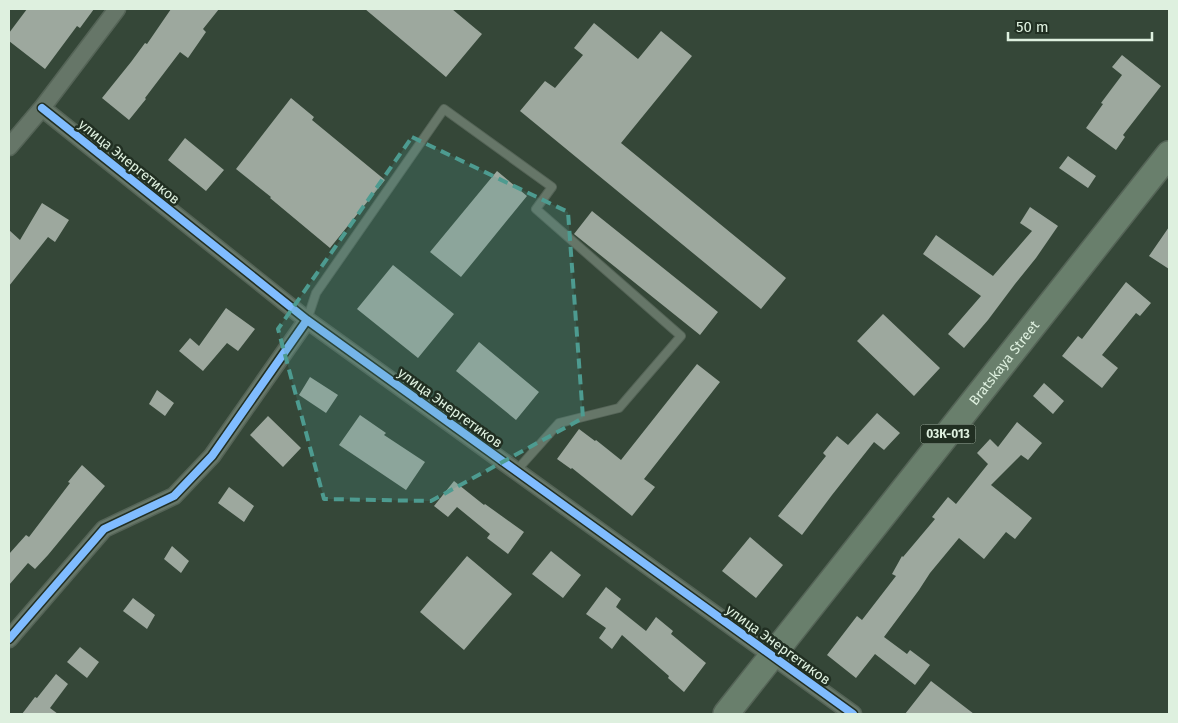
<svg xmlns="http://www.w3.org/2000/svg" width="1178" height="723" viewBox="0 0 1178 723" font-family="'Fira Sans',sans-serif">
	<rect width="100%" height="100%" fill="#354738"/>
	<!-- building -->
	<path fill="#9da89e" d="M 27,9 L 94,9 L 80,28 L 77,26 L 45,69 L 9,41 L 9,33 Z
		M 171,9 L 219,9 L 203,29 L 206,32 L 188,58 L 180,52 L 145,98 L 146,99 L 129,120 L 102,98 L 131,62 L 145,43 L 147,44 Z
		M 365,9 L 452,9 L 482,34 L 446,77 Z
		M 594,23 L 638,59 L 661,31 L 692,56 L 621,143 L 786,278 L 761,309 L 520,111 L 545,81 L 555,88 L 583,55 L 574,48 Z
		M 1122,55 L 1161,86 L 1123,135 L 1125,137 L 1116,150 L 1086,128 L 1103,104 L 1101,103 L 1122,75 L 1112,67 Z
		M 291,98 L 314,117 L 312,120 L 385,180 L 330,248 L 270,198 L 271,197 L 236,169 Z
		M 185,138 L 224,170 L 206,191 L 168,160 Z
		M 1068,156 L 1096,176 L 1088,188 L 1059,168 Z
		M 497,171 L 527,196 L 461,277 L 430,252 Z
		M 42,203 L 69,220 L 55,242 L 48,237 L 9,286 L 9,230 L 20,240 Z
		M 1030,207 L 1058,226 L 1036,258 L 1015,284 L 988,320 L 964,348 L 948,334 L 981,296 L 923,254 L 936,235 L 993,276 L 1032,231 L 1020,223 Z
		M 592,211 L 718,312 L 700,335 L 574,234 Z
		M 1169,227 L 1169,269 L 1149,256 Z
		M 393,265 L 454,314 L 418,358 L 357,309 Z
		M 1126,282 L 1151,303 L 1140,316 L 1136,313 L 1102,355 L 1118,368 L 1102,388 L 1062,356 L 1078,336 L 1082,339 Z
		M 226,308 L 255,329 L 238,351 L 227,343 L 203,371 L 179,351 L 190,338 L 199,346 Z
		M 883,314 L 940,368 L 914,396 L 857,341 Z
		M 479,342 L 539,392 L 516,420 L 456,371 Z
		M 697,364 L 720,382 L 644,479 L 655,487 L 632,516 L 572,468 L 571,469 L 557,459 L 579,429 L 595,441 L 596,440 L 621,460 Z
		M 310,377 L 338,395 L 326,413 L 299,395 Z
		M 1044,383 L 1064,401 L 1053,414 L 1033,396 Z
		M 157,390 L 174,403 L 165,416 L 149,404 Z
		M 877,413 L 900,433 L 884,450 L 874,442 L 832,495 L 802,535 L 778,516 L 826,456 L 823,453 L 837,436 L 848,445 Z
		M 360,415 L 386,433 L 384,435 L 425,462 L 406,490 L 339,445 Z
		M 268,416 L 301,448 L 283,467 L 250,435 Z
		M 1017,422 L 1042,443 L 1028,460 L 1021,455 L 991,485 L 1032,518 L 1015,539 L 1006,532 L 984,559 L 959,538 L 930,573 L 919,590 L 884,637 L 907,654 L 910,650 L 930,665 L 915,685 L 875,654 L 856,678 L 827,655 L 857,616 L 862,620 L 896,576 L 892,574 L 902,556 L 903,557 L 935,519 L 932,517 L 948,497 L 956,504 L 988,464 L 977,453 L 990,439 L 998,447 Z
		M 82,465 L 105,486 L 48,555 L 35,569 L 28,563 L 9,585 L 9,554 L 26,535 L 29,537 L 70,483 L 68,482 Z
		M 454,481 L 484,505 L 485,504 L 524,532 L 508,554 L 487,538 L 490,534 L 457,507 L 448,517 L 434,506 Z
		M 229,487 L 254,506 L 244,522 L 218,503 Z
		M 750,537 L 783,565 L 756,598 L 722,571 Z
		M 172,546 L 189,561 L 181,573 L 164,559 Z
		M 551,551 L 581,575 L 563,598 L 532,574 Z
		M 467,556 L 512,594 L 464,650 L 420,612 Z
		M 606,587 L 621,599 L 616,607 L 646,631 L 656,617 L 673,631 L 671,634 L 706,663 L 684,692 L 668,678 L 669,676 L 622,635 L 612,649 L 599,638 L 606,628 L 586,614 Z
		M 133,598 L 155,615 L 147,629 L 123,611 Z
		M 80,647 L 99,662 L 87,678 L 67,662 Z
		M 56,674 L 68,684 L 50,708 L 58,714 L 22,714 L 35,697 L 37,698 Z
		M 931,681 L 974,714 L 905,714 Z"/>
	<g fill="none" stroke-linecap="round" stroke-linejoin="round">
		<!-- service casing -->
		<g stroke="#556457" stroke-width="10">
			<path id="service" d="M 307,320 L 316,293 L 444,109 L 552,187 L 536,209 L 681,336 L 619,408 L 559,423 L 516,471"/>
		</g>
		<!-- minor casing -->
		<g stroke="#556457" stroke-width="19">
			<path id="minor" d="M 42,108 L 307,320 L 853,714
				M 9,147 L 42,108 L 117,9
				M 9,639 L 104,529 L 174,496 L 212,456 L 307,320"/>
		</g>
		<!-- primary casing -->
		<g stroke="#556457" stroke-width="28">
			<g id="primary">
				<path id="s1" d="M 726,714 L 1169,154"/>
			</g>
		</g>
		<!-- service -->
		<use href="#service" stroke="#667668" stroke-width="8"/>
		<!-- minor -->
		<use href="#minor" stroke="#667668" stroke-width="16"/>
		<!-- primary -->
		<use href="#primary" stroke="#697f6c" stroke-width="25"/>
		<!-- cycleway casing -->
		<g stroke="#212f22" stroke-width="11">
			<path id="cycleway" d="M 42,108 L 307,320 L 853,714
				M 9,639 L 104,529 L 174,496 L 212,456 L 307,320"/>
		</g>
		<!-- cycleway -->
		<use href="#cycleway" stroke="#80bcff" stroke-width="8"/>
	</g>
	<!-- marked area -->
	<path fill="#4d9b90" fill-opacity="0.2" stroke="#4d9b90" stroke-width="4" stroke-dasharray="10 6" stroke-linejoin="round" d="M 412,137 L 568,212 L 583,418 L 431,501 L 324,499 L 278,329 Z"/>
	<g text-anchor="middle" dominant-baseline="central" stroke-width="5" stroke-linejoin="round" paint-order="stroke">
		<!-- shield labels -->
		<rect fill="#212f22" stroke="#a5b6a6" stroke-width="1" x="920.5" y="424.5" width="55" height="19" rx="4"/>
		<g font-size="12" font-weight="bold" fill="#def0df">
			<text x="948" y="434">03К-013</text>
		</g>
		<!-- street labels -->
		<g font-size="14" fill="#def0df" stroke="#212f22">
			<text transform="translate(129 162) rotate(39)">улица Энергетиков</text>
			<text stroke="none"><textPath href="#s1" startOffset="448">Bratskaya Street</textPath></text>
			<text transform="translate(450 408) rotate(36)">улица Энергетиков</text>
			<text transform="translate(778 645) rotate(36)">улица Энергетиков</text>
		</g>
	</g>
	<!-- border -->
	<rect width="1178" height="723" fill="none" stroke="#def0df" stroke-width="20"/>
	<!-- scale -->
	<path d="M1008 32v8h144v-8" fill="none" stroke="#def0df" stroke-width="2.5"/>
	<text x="1016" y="32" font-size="15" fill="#def0df" stroke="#212f22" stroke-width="4" paint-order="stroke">50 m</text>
</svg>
